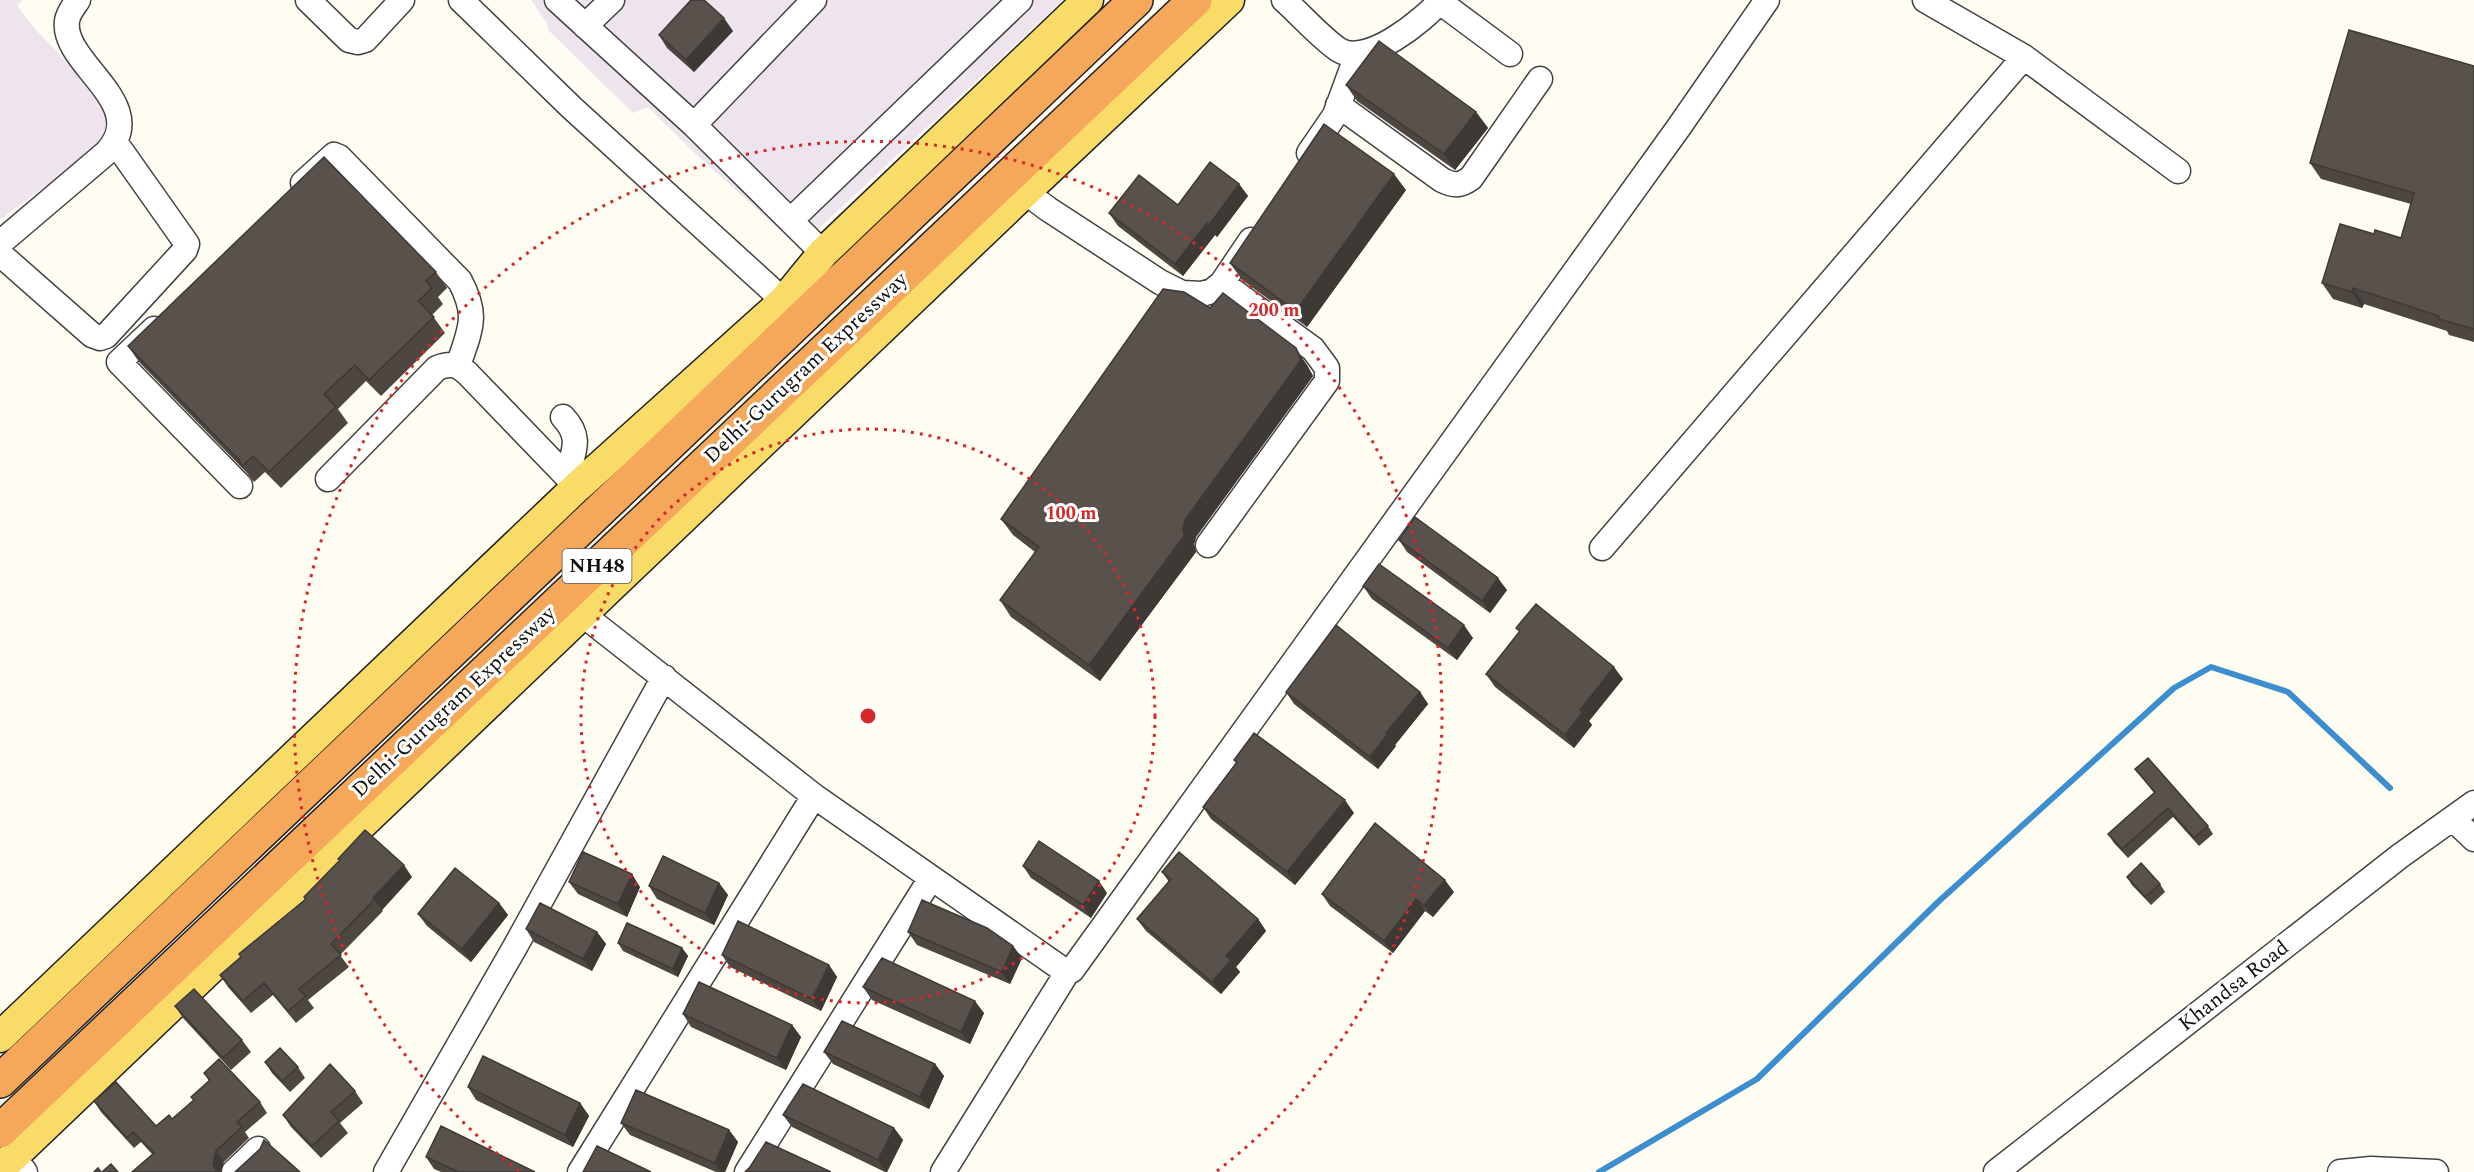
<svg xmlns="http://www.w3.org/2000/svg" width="2474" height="1172" viewBox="0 0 2474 1172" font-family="Spectral,serif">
	<rect width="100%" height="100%" fill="#fffdf2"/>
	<!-- industrial -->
	<path fill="#ede4ee" d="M 0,0 L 23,0 L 17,6 L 37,31 L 108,104 L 111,124 L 93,151 L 0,220 Z
		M 531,0 L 1063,0 L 799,247 L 700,158 L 648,107 L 633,113 L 548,30 L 547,23 Z"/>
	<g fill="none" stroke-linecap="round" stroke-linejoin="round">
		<!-- stream -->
		<path stroke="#3c8ecf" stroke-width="6" d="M 1599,1172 L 1757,1079 L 1938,902 L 2174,688 L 2211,667 L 2288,692 L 2390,788"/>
		<!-- minor casing -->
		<g stroke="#434343" stroke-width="27">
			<path id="minor" d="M 308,0 L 349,40 L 358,42 L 365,40 L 402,0
				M 461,0 L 572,108 L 784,301
				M 557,0 L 694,125 L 823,253
				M 1284,0 C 1300,14 1322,39 1339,50 C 1367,67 1424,20 1441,0
				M 1925,0 L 2024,57 L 2178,171
				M 1440,2 L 1510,54
				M 585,26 L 612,0
				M 1338,105 L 1442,180 C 1454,186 1460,186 1471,178 L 1540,79
				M 694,125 L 814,0
				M 1309,153 L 1335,115 L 1357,55
				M 303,183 L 334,155 L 339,157 L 460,281 C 479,317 470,329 458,366
				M 1025,192 L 1048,209 L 1160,282 L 1182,293 L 1202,294 L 1212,291 L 1222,283 L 1251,240
				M 791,220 L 1020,0
				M 0,243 L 106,153 C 153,104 61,64 67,21 C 68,13 74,6 78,0
				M 0,254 L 92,335 L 100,338 L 106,336 L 185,250 L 187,244 L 115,142
				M 154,329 L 119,362 L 240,486
				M 563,417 C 583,438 573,452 567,477
				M 328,479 L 437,368 C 450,363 457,364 467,373 L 577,487
				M 1208,545 L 1327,381 L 1327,368 L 1313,349 L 1222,283
				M 1602,548 L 2024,57
				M 582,614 L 814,796 L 1062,969 L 1072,970 L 1679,127 L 1767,0
				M 2453,819 L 2474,839
				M 13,1157 L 25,1172
				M 234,1172 L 258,1149
				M 386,1172 L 515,947 L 664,677
				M 580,1172 L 814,796
				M 747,1172 L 931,878
				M 943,1172 L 1068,971
				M 1996,1172 L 2400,856 L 2474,803
				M 2340,1172 L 2371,1169 L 2436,1172"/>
		</g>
		<!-- major casing -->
		<g stroke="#212121" stroke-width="33">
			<path id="major" d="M 0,1037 L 577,487 L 784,301 L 823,253 L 1088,0
				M 0,1169 L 1025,192 L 1229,0"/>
		</g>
		<!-- highway casing -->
		<g stroke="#212121" stroke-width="36">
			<path id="highway" d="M 0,1081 L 1136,0
				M 0,1131 L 1195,0"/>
		</g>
		<!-- minor -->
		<use href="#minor" stroke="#fff" stroke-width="24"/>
		<!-- major -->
		<use href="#major" stroke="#f9dc68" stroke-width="30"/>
		<!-- highway -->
		<use href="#highway" stroke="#f5a85a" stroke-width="33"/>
	</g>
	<!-- wall -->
	<path fill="#4d4641" d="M 733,31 L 694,72 L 667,48 L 659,35 Z
		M 2474,66 L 2474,342 L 2449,335 L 2447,331 L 2364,304 L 2362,308 L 2333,299 L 2322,283 L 2401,238 L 2411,204 L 2321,179 L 2310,163 Z
		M 1346,85 L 1476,112 L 1488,128 L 1455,170 L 1357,101 Z
		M 1239,184 L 1248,196 L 1217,237 L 1215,235 L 1183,276 L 1118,226 L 1109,213 L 1178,205 Z
		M 1406,190 L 1307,327 L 1242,280 L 1230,263 Z
		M 436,272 L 447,288 L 438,297 L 443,304 L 432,315 L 445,333 L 381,396 L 366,381 L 338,409 L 348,423 L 281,488 L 265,472 L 254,482 L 247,473 L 139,362 L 128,346 Z
		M 1210,308 L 1307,365 L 1313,376 L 1196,537 L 1194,544 L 1196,552 L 1100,681 L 1011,617 L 1000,600 L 1035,552 L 1013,535 L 1001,519 Z
		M 1399,540 L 1507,590 L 1490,613 L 1407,552 Z
		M 1363,586 L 1473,638 L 1457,660 L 1372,599 Z
		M 1516,628 L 1623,679 L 1589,721 L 1592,725 L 1574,748 L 1495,687 L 1486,674 L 1519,632 Z
		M 1286,692 L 1420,692 L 1428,704 L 1395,745 L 1396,746 L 1378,769 L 1294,704 Z
		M 1234,760 L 1354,813 L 1295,885 L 1211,819 L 1203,807 L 1236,763 Z
		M 2135,769 L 2208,826 L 2213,834 L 2199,846 L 2173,817 L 2128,858 L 2114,843 L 2108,834 L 2154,793 Z
		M 1023,866 L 1107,893 L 1091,918 L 1031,878 Z
		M 1162,872 L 1258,919 L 1266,931 L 1236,967 L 1240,972 L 1221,994 L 1146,931 L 1137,919 L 1169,882 Z
		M 412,877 L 382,910 L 383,911 L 340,955 L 349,967 L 308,1000 L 314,1008 L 296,1023 L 273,995 L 251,1013 L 228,987 L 220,975 L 305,899 L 304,897 Z
		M 2127,877 L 2160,884 L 2165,892 L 2151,905 L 2132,885 Z
		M 569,882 L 640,887 L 627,917 L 578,894 Z
		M 719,883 L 728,895 L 714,925 L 657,899 L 649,886 Z
		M 1454,892 L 1433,917 L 1425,911 L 1393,953 L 1330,906 L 1322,894 Z
		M 499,903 L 508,915 L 471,962 L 427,926 L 418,914 Z
		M 526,929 L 597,932 L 606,944 L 592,971 L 534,942 Z
		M 908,932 L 1013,946 L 1022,958 L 1010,984 L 917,945 Z
		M 618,943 L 682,948 L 688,956 L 678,977 L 623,951 Z
		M 722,955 L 829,965 L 837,977 L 821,1011 L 730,967 Z
		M 863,987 L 984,1013 L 970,1044 L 872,1000 Z
		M 175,1006 L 242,1040 L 251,1052 L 231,1070 L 183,1018 Z
		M 683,1014 L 792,1025 L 801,1037 L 786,1070 L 691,1027 Z
		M 824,1052 L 935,1064 L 944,1076 L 929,1109 L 833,1064 Z
		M 265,1062 L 298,1067 L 305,1078 L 290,1092 L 272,1073 Z
		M 204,1073 L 260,1102 L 267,1113 L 245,1132 L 249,1138 L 224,1162 L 152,1154 L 141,1142 L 134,1148 L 101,1112 L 94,1101 L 156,1126 L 172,1119 L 193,1100 L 209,1081 Z
		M 468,1087 L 580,1103 L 589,1116 L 573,1147 L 476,1100 Z
		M 355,1091 L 363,1103 L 340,1123 L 348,1133 L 321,1158 L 291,1127 L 283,1115 Z
		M 783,1115 L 894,1128 L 903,1140 L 887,1172 L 885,1172 L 792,1127 Z
		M 621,1123 L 729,1130 L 738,1142 L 725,1172 L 716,1172 L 630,1135 Z
		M 426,1157 L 535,1172 L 441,1172 L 434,1169 Z"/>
	<!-- shaded-wall -->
	<path fill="#3e3935" d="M 724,18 L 733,31 L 694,72 L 686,60 Z
		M 1476,112 L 1488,128 L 1455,170 L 1444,154 Z
		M 1394,174 L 1406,190 L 1307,327 L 1296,311 Z
		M 1239,184 L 1248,196 L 1217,237 L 1209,225 Z
		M 1207,223 L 1215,235 L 1183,276 L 1175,264 Z
		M 2353,288 L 2364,304 L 2362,308 L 2352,292 Z
		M 1296,348 L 1307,365 L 1313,376 L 1196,537 L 1194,544 L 1196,552 L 1100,681 L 1089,665 L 1183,528 L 1185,520 Z
		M 1498,578 L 1507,590 L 1490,613 L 1482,601 Z
		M 1464,625 L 1473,638 L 1457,660 L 1448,648 Z
		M 1614,667 L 1623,679 L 1589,721 L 1592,725 L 1574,748 L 1565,735 L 1580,710 Z
		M 1420,692 L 1428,704 L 1395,745 L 1396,746 L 1378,769 L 1370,757 L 1386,733 Z
		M 1345,800 L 1354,813 L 1295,885 L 1287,872 Z
		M 404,865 L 412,877 L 382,910 L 373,898 Z
		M 632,874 L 640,887 L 627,917 L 618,904 Z
		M 1445,880 L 1454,892 L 1433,917 L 1424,905 Z
		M 1099,881 L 1107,893 L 1091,918 L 1083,905 Z
		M 719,883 L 728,895 L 714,925 L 705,913 Z
		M 1416,899 L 1425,911 L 1393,953 L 1384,941 Z
		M 499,903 L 508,915 L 471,962 L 462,949 Z
		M 1258,919 L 1266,931 L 1236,967 L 1240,972 L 1221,994 L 1212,982 L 1226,956 Z
		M 597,932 L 606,944 L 592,971 L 583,959 Z
		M 1013,946 L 1022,958 L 1010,984 L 1002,972 Z
		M 682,948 L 688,956 L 678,977 L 673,969 Z
		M 829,965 L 837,977 L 821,1011 L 812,999 Z
		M 975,1001 L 984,1013 L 970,1044 L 961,1032 Z
		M 792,1025 L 801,1037 L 786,1070 L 777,1058 Z
		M 935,1064 L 944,1076 L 929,1109 L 920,1097 Z
		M 580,1103 L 589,1116 L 573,1147 L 565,1135 Z
		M 894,1128 L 903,1140 L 887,1172 L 886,1172 L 878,1160 Z
		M 729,1130 L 738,1142 L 725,1172 L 721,1172 L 715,1163 Z
		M 216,1151 L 224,1162 L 221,1172 L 217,1172 L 213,1164 Z"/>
	<!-- building -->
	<path fill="#59514c" stroke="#3e3935" stroke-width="1.5" d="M 691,0 L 704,0 L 724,18 L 686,60 L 659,35 Z
		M 2349,30 L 2474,66 L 2474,329 L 2438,319 L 2439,316 L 2353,288 L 2352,292 L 2322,283 L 2340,224 L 2374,234 L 2375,230 L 2401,238 L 2414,193 L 2310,163 Z
		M 1379,41 L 1476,112 L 1444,154 L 1346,85 Z
		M 1324,124 L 1394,174 L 1296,311 L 1230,263 Z
		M 324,157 L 436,272 L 426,281 L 432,288 L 418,301 L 434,317 L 369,380 L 355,365 L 324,394 L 336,407 L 269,472 L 253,456 L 242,466 L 239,460 L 128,346 Z
		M 1210,162 L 1239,184 L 1209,225 L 1207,223 L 1175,264 L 1109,213 L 1139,175 L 1178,205 Z
		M 1163,289 L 1184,292 L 1210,308 L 1223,293 L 1296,348 L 1301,360 L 1185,520 L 1183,528 L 1184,536 L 1089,665 L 1000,600 L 1039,547 L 1001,519 Z
		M 1415,517 L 1498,578 L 1482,601 L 1399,540 Z
		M 1379,564 L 1464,625 L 1448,648 L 1363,586 Z
		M 1536,604 L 1614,667 L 1580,710 L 1583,712 L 1565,735 L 1486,674 L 1520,631 L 1516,628 Z
		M 1336,625 L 1420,692 L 1386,733 L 1388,734 L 1370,757 L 1286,692 Z
		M 1254,733 L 1345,800 L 1287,872 L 1203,807 L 1237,762 L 1234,760 Z
		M 2148,758 L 2208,826 L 2194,838 L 2168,808 L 2122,849 L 2108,834 L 2155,792 L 2135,769 Z
		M 1375,823 L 1445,880 L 1424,905 L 1416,899 L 1384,941 L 1322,894 Z
		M 365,830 L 404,865 L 373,898 L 375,899 L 331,944 L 341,955 L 299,989 L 306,996 L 288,1011 L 264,983 L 243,1001 L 220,975 L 241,957 L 239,954 L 306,899 L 304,897 L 340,860 L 338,859 Z
		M 1039,841 L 1099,881 L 1083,905 L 1023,866 Z
		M 583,852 L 632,874 L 618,904 L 569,882 Z
		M 1179,852 L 1258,919 L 1226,956 L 1231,960 L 1212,982 L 1137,919 L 1171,879 L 1162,872 Z
		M 663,856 L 719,883 L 705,913 L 649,886 Z
		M 2141,863 L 2160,884 L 2145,897 L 2127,877 Z
		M 455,868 L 499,903 L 462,949 L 418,914 Z
		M 922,900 L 987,928 L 1013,946 L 1002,972 L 908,932 Z
		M 540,903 L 597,932 L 583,959 L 526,929 Z
		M 738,921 L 829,965 L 812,999 L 722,955 Z
		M 627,923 L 682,948 L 673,969 L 618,943 Z
		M 882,958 L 975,1001 L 961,1032 L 863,987 Z
		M 699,982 L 792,1025 L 777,1058 L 683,1014 Z
		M 194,989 L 242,1040 L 223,1058 L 175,1006 Z
		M 842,1021 L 935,1064 L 920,1097 L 824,1052 Z
		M 280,1048 L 298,1067 L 282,1081 L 265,1062 Z
		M 483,1056 L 580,1103 L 565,1135 L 468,1087 Z
		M 219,1059 L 260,1102 L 237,1122 L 242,1127 L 216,1151 L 213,1164 L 216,1171 L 218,1172 L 132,1172 L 154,1153 L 133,1132 L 127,1138 L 94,1101 L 116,1082 L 156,1126 L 169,1115 L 172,1119 L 194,1100 L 191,1097 L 210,1080 L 204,1073 Z
		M 330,1064 L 355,1091 L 331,1112 L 339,1121 L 312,1146 L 283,1115 Z
		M 803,1084 L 894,1128 L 878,1160 L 783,1115 Z
		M 636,1090 L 729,1130 L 715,1163 L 621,1123 Z
		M 441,1126 L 535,1172 L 458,1172 L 426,1157 Z
		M 264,1140 L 300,1172 L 235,1172 L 260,1149 Z
		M 766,1142 L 831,1172 L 745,1172 L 750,1167 Z
		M 597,1146 L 651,1172 L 583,1172 Z
		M 111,1164 L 118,1172 L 102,1172 Z
		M 98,1168 L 101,1172 L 94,1172 Z"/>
	<!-- distance rings -->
	<g fill="none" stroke="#d62828" stroke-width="3" stroke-dasharray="3 6">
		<circle cx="868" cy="716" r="287"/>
		<path d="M519 1171A574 574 0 1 1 1217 1171"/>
	</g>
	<g text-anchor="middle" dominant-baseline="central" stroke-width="6" stroke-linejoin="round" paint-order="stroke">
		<!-- shield labels -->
		<rect fill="#fff" stroke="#585858" stroke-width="1.5" x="562.5" y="549" width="69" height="34" rx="4.5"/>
		<g font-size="20" font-weight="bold" fill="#101010">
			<text x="597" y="566">NH48</text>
		</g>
		<!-- street labels -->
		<g font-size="21" fill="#101010" stroke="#fff">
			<text transform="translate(806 368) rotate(-43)">Delhi-Gurugram Expressway</text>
			<text transform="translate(454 702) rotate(-43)">Delhi-Gurugram Expressway</text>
			<text transform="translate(2234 986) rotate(-38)">Khandsa Road</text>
		</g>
	</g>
	<circle cx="868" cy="716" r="9" fill="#d62828" stroke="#fff" stroke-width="3"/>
	<g font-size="18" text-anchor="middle" font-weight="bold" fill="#d62828" stroke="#fff" stroke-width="6" stroke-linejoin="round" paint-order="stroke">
		<text x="1274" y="316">200 m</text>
		<text x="1071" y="519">100 m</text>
	</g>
</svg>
